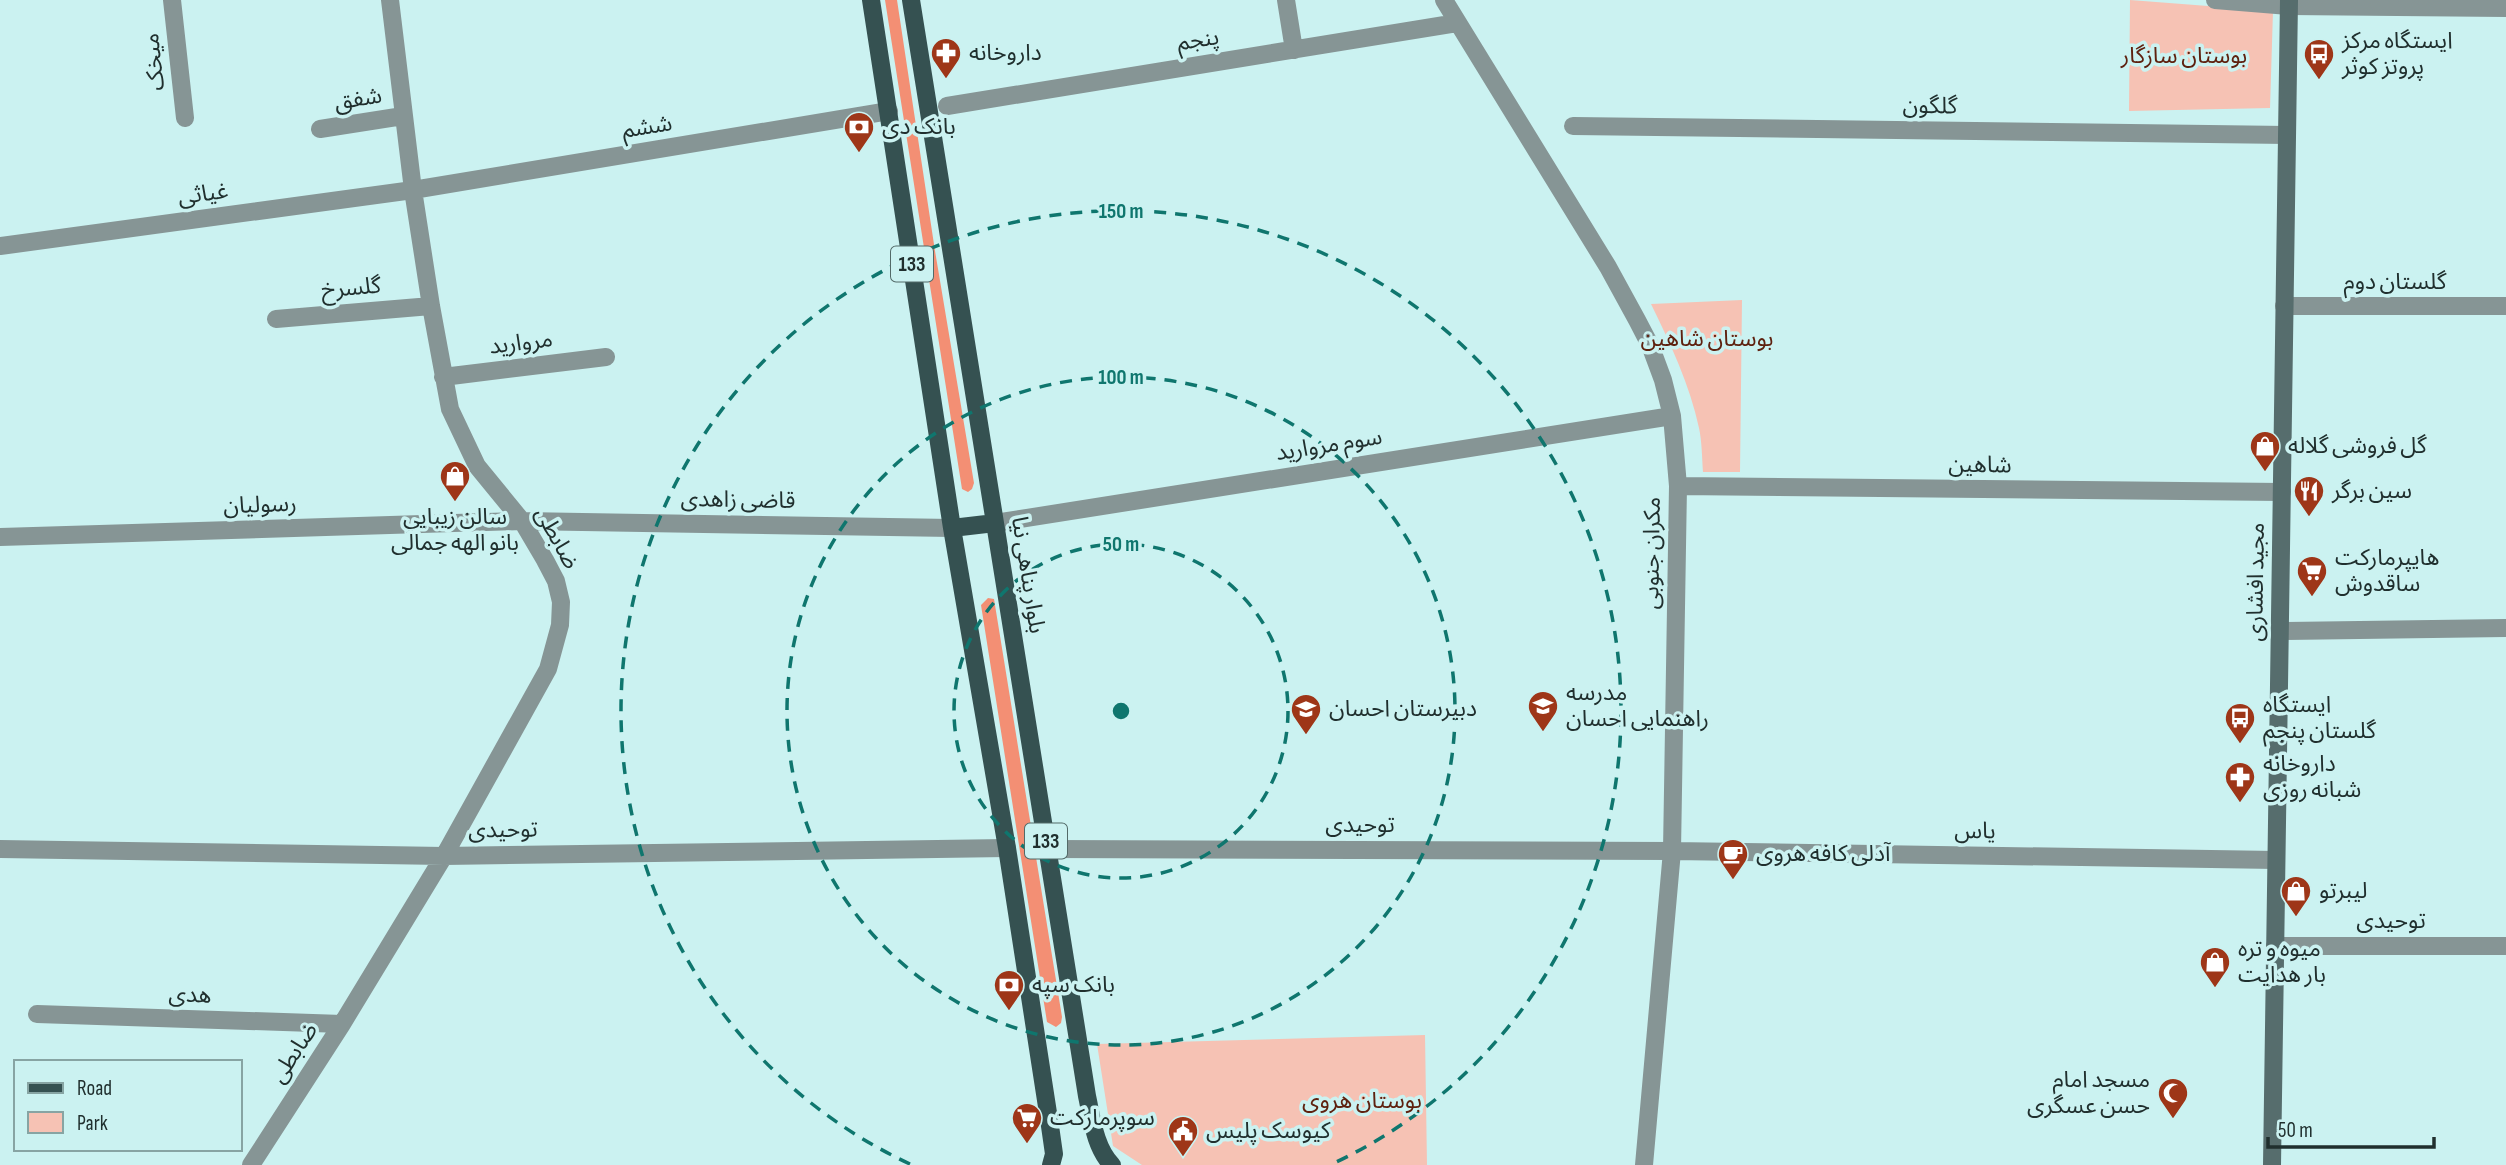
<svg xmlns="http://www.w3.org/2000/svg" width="2506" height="1165" viewBox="0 0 2506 1165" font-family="'Sofia Sans Condensed','Noto Sans Arabic',sans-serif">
	<rect width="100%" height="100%" fill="#cbf2f1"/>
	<!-- green -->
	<path fill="#f6c2b4" d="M 2130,0 L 2273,11 L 2270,108 L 2129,111 Z
		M 1742,300 L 1740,472 L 1703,472 C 1702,458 1702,442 1699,428 C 1690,385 1670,343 1651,304 Z
		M 1425,1035 L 1427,1165 L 1142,1165 L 1113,1146 L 1097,1044 Z"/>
	<!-- forest -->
	<path fill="#f38f74" d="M 885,0 L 897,0 L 935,251 L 974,483 L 972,489 L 968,492 L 962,489 Z
		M 988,598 L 994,599 L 1062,1017 L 1061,1023 L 1056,1027 L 1047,1022 L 981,605 Z"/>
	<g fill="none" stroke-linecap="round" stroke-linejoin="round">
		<!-- street -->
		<path stroke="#869595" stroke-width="18" d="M 172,0 L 185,118
			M 1286,0 L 1294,50
			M 1444,0 L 1608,267 L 1637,320 L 1650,345 L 1663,380 L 1672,416 L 1678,486 L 1672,851 L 1644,1165
			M 2215,0 L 2289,6 L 2506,8
			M 947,106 L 1457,23
			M 1573,126 L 2287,135
			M 320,129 L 403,116
			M 0,246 L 413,190 L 889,111
			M 2284,306 L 2506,306
			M 276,319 L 431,306
			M 443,377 L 606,357
			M 1678,486 L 2282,492
			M 995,523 L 1672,416
			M 0,537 L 522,521 L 952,528
			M 2280,631 L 2506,628
			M 0,849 L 444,856 L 1007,848
			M 1048,849 L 1672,851 L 2276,860
			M 2275,946 L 2506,946
			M 37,1014 L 342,1024
			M 251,1165 L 342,1024 L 444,856 L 548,669 L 560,625 L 561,602 L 556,581 L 545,560 L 522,521 L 477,466 L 450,409 L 431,306 L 413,190 L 390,0"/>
		<!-- secondary -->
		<path stroke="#566d6d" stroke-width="18" d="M 2272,1165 L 2289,0"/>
		<!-- primary -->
		<path stroke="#355151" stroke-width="18" d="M 871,0 L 952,528 L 1007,848 L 1050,1126 L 1054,1154 L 1051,1165
			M 911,0 L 1087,1096 C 1092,1119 1095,1148 1112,1165
			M 952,528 L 995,523"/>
	</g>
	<!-- distance rings -->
	<g fill="none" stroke="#0f766e" stroke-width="3.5" stroke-dasharray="12 9">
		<circle cx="1121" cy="711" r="167"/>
		<circle cx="1121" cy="711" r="334"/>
		<path d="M910 1164A500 500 0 1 1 1332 1164"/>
	</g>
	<!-- icons -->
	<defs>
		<g id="pharmacy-pin" transform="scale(1.575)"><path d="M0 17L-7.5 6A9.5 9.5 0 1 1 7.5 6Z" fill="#9e3618" stroke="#cbf2f1"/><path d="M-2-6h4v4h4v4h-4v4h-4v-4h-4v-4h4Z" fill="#fff"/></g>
		<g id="bus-pin" transform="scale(1.575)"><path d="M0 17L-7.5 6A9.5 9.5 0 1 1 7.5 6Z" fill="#9e3618" stroke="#cbf2f1"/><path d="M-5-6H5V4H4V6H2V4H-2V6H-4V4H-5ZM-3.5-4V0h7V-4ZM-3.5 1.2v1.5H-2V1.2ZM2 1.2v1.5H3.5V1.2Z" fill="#fff"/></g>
		<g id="bank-pin" transform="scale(1.575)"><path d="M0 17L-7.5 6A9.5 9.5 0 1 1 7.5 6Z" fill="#9e3618" stroke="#cbf2f1"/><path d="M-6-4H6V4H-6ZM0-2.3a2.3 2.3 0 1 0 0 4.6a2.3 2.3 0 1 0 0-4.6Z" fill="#fff"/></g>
		<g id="shop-pin" transform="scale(1.575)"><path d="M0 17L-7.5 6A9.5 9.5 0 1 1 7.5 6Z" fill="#9e3618" stroke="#cbf2f1"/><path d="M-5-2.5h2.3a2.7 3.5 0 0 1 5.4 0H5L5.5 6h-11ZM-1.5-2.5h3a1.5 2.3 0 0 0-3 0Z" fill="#fff"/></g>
		<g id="restaurant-pin" transform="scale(1.575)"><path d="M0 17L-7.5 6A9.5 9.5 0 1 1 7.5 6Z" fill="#9e3618" stroke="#cbf2f1"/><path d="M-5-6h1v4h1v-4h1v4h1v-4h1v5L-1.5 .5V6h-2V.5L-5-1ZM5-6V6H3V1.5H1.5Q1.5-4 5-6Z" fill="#fff"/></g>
		<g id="supermarket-pin" transform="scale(1.575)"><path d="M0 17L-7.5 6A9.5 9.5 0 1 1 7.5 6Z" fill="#9e3618" stroke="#cbf2f1"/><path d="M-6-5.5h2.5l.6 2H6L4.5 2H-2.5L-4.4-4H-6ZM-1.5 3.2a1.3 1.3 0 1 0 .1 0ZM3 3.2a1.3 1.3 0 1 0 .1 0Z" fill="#fff"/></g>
		<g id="school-pin" transform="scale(1.575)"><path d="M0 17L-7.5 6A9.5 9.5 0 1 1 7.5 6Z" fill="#9e3618" stroke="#cbf2f1"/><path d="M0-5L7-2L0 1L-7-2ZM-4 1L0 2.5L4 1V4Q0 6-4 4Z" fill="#fff"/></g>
		<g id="cafe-pin" transform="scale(1.575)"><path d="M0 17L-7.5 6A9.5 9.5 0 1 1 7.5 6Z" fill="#9e3618" stroke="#cbf2f1"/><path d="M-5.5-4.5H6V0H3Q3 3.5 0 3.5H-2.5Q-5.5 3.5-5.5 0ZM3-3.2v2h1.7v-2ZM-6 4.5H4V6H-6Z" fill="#fff"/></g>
		<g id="mosque-pin" transform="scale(1.575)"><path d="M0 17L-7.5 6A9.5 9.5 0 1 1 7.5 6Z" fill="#9e3618" stroke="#cbf2f1"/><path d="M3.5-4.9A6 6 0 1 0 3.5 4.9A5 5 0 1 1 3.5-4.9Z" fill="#fff"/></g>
		<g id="civic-pin" transform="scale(1.575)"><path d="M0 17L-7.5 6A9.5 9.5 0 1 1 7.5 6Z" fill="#9e3618" stroke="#cbf2f1"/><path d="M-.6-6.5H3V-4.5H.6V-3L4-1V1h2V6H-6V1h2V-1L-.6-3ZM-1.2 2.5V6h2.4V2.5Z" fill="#fff"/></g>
	</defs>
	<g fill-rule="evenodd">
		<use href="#pharmacy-pin" x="946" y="53"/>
		<use href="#bus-pin" x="2319" y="54"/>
		<use href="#bank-pin" x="859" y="127"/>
		<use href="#shop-pin" x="2265" y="446"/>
		<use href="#shop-pin" x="455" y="476"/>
		<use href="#restaurant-pin" x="2309" y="491"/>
		<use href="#supermarket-pin" x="2312" y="571"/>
		<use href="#school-pin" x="1543" y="706"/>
		<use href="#school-pin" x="1306" y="709"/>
		<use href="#bus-pin" x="2240" y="718"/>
		<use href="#pharmacy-pin" x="2240" y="777"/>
		<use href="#cafe-pin" x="1733" y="854"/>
		<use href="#shop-pin" x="2296" y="891"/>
		<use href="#shop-pin" x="2215" y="962"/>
		<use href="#bank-pin" x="1009" y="985"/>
		<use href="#mosque-pin" x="2173" y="1093"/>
		<use href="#supermarket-pin" x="1027" y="1118"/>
		<use href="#civic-pin" x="1183" y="1131"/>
	</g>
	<g text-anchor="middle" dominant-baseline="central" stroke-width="7" stroke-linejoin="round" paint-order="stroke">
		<!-- shield labels -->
		<g fill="#cbf2f1" stroke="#536a68" stroke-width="2">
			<rect x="891" y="246.5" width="42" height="35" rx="5"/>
			<rect x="1025" y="823.5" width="42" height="35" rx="5"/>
		</g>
		<g font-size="21" font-weight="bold" fill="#202f2e">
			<text x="912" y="264">133</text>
			<text x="1046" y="841">133</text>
		</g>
		<!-- street labels -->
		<g font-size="23" fill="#202f2e" stroke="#cbf2f1">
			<text transform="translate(1198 40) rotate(-9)">پنجم</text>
			<text transform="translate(154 62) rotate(-96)">میخک</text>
			<text transform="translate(358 99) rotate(-9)">شفق</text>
			<text transform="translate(1930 106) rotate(1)">گلگون</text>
			<text transform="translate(647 127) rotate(-9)">ششم</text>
			<text transform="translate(203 194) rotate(-8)">غیاثی</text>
			<text x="2395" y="282">گلستان دوم</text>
			<text transform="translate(351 288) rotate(-5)">گلسرخ</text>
			<text transform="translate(521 343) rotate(-7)">مروارید</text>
			<text transform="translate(1329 445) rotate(-9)">سوم مروارید</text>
			<text transform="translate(1980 465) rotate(1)">شاهین</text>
			<text transform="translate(738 500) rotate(1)">قاضی زاهدی</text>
			<text transform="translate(260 505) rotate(-2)">رسولیان</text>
			<text transform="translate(557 538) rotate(61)">ضابطی</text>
			<text transform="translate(1652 553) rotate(-89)">مکران جنوبی</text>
			<text transform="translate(1028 575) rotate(81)">بلوار پناهی نیا</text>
			<text transform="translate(2256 582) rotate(-89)">مجید افشاری</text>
			<text x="1360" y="825">توحیدی</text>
			<text transform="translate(503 830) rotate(-1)">توحیدی</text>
			<text transform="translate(1975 831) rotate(1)">یاس</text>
			<text x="2391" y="921">توحیدی</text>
			<text transform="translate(190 995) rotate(2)">هدی</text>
			<text transform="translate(294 1053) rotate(-57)">ضابطی</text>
		</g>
		<!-- poi labels -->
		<g font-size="23" fill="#202f2e" stroke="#cbf2f1" text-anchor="start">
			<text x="2342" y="41">ایستگاه مرکز<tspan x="2342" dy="26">پروتز کوثر</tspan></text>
			<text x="969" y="53">داروخانه</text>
			<text x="882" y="127">بانک دی</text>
			<text x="2288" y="446">گل فروشی گلاله</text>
			<text x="2332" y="491">سین برگر</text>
			<text x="455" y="517" text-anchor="middle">سالن زيبايي<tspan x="455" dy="26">بانو الهه جمالی</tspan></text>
			<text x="2335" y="558">هایپرمارکت<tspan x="2335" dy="26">ساقدوش</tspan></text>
			<text x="1566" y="693">مدرسه<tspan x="1566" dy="26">راهنمایی احسان</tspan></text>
			<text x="2263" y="705">ایستگاه<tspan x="2263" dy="26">گلستان پنجم</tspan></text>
			<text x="1329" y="709">دبیرستان احسان</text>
			<text x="2263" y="764">داروخانه<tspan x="2263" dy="26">شبانه روزی</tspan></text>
			<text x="1756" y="854">آدلی کافه هروی</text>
			<text x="2319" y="891">لیبرتو</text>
			<text x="2238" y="949">میوه و تره<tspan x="2238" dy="26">بار هدایت</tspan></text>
			<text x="1032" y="985">بانک سپه</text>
			<text x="2150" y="1080" text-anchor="end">مسجد امام<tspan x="2150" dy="26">حسن عسگری</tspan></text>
			<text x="1050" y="1118">سوپرمارکت</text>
			<text x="1206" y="1131">کیوسک پلیس</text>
		</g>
		<!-- park labels -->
		<g font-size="23" fill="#5e210f" stroke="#cbf2f1">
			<text x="2184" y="56">بوستان سازگار</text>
			<text x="1707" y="339">بوستان شاهین</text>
			<text x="1362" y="1101">بوستان هروی</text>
		</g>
	</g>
	<circle cx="1121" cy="711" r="10" fill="#0f766e" stroke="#cbf2f1" stroke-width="3.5"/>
	<g font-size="21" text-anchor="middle" font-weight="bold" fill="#0f766e" stroke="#cbf2f1" stroke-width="7" stroke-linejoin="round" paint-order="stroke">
		<text x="1121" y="218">150 m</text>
		<text x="1121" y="384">100 m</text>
		<text x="1121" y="551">50 m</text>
	</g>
	<!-- legend -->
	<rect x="14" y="1060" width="228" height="91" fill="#cbf2f1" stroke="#87a4a3" stroke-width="2"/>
	<rect x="28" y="1083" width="35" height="10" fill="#355151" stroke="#87a4a3" stroke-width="2"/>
	<text x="77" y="1095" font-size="21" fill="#202f2e">Road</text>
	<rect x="28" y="1112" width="35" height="21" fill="#f6c2b4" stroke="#87a4a3" stroke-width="2"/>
	<text x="77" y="1130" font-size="21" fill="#202f2e">Park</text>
	<!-- scale -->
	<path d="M2268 1137v10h166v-10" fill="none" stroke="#202f2e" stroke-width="3.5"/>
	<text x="2278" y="1137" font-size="21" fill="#202f2e" stroke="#cbf2f1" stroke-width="5" paint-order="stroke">50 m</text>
</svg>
